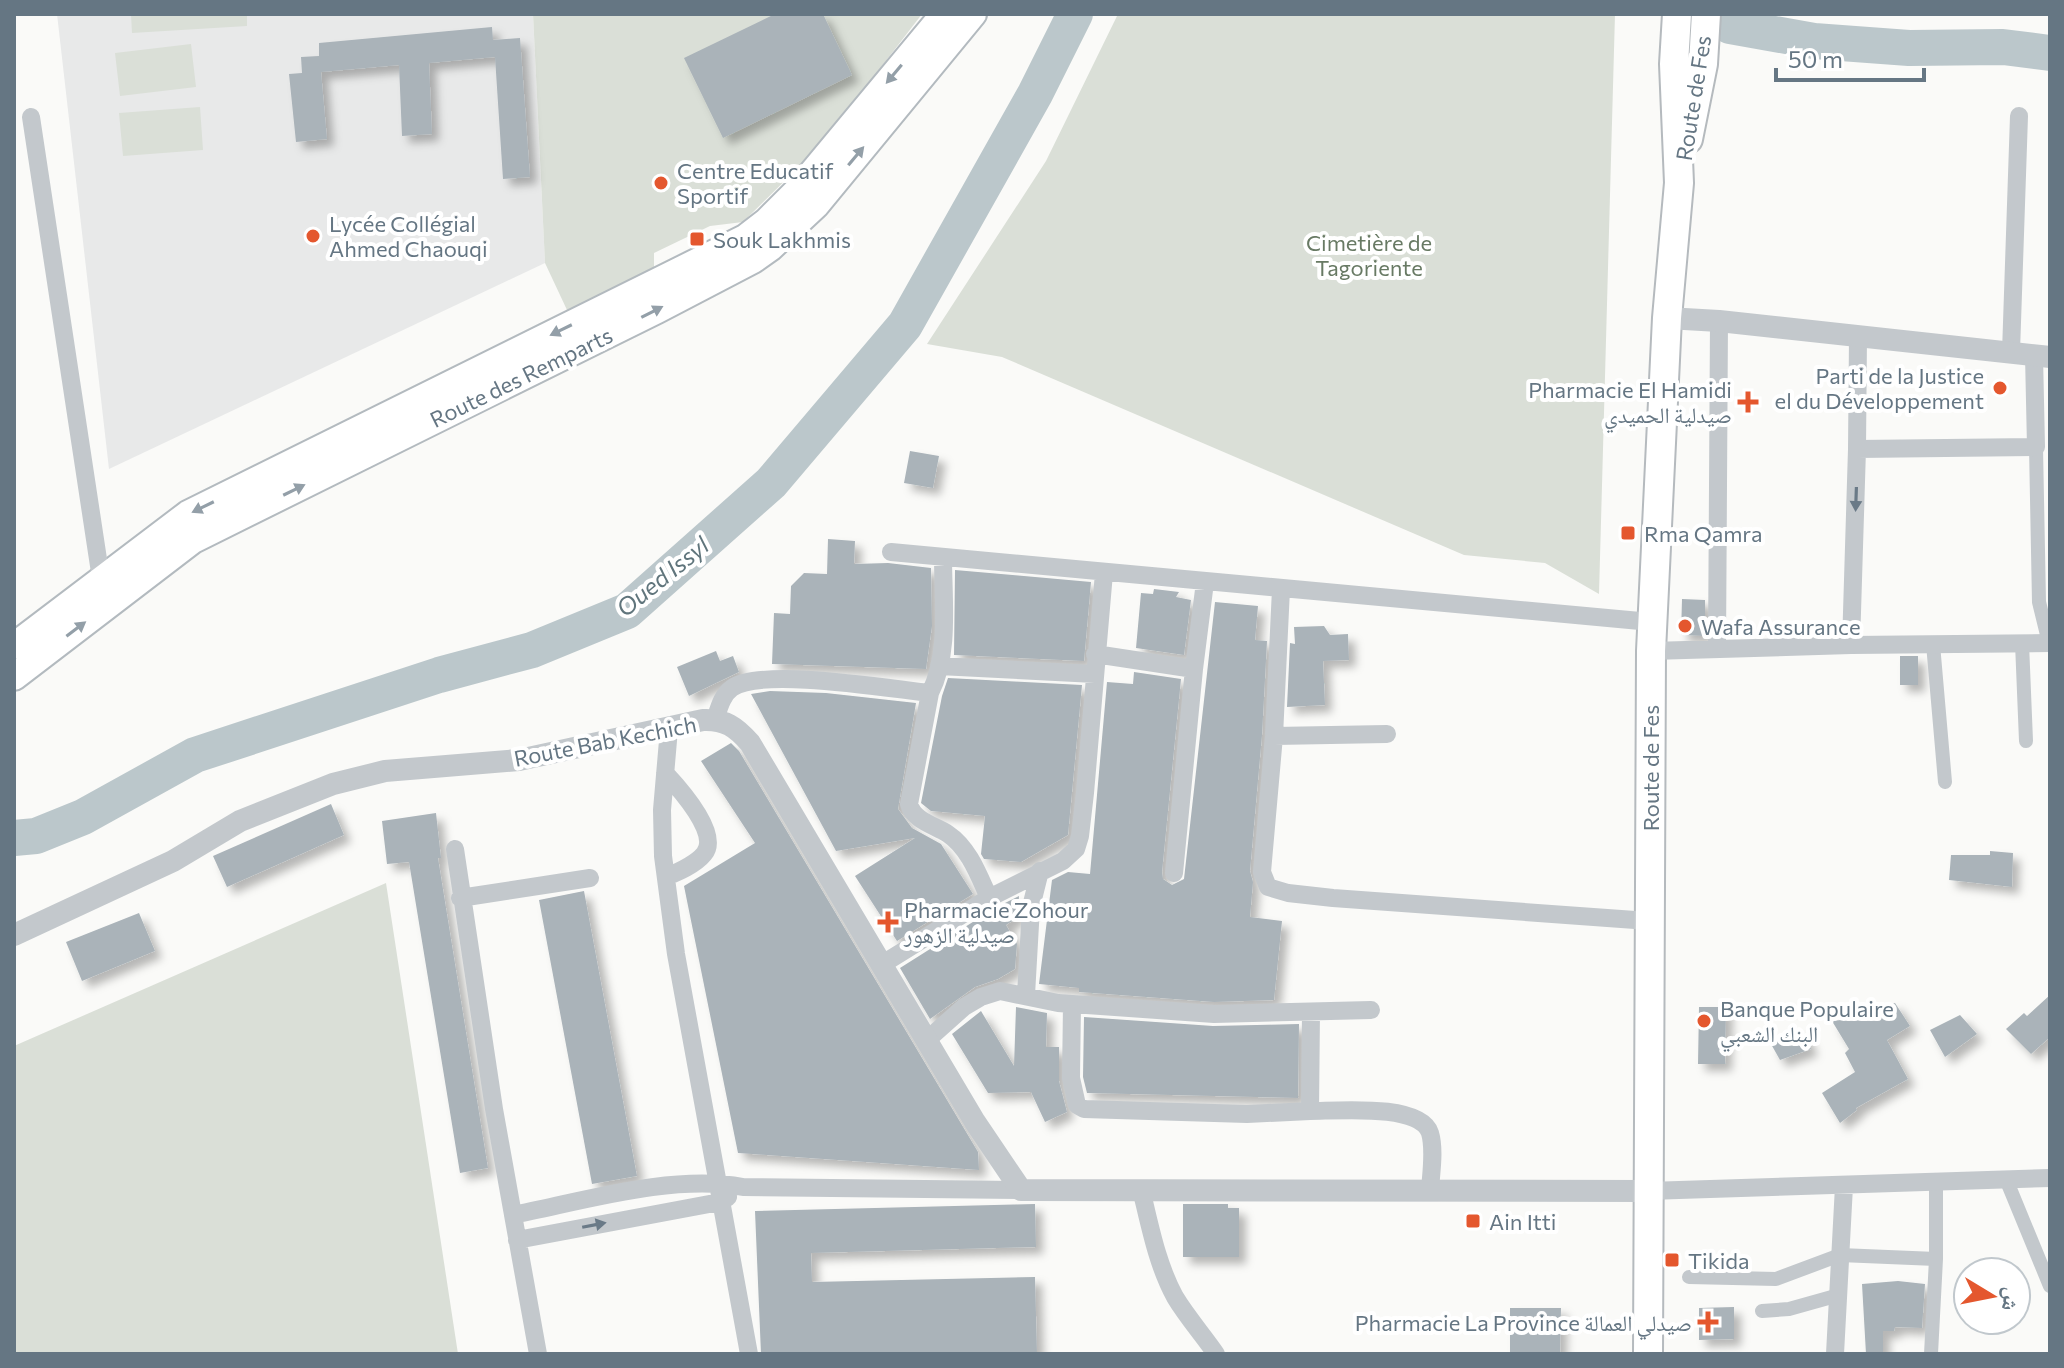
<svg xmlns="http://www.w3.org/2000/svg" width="2064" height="1368" viewBox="0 0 2064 1368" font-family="Commissioner,'Noto Naskh Arabic',sans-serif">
	<defs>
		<filter id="shadow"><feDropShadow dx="7" dy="7" stdDeviation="4" flood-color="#0004"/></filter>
	</defs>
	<rect width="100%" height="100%" fill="#fafaf8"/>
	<!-- built -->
	<path fill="#e8e9e9" d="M 57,14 L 533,14 L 545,263 L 109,469 Z"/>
	<!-- green -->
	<path fill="#dadfd7" d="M 131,14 L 247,14 L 247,26 L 132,33 Z
		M 533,14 L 922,14 L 821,145 L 743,222 L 710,226 L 654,253 L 654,273 L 567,310 L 545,263 Z
		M 1118,14 L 1615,14 L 1599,594 L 1545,563 L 1464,555 L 1002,357 L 927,344 L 1046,161 Z
		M 191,44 L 196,87 L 120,96 L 115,53 Z
		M 200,107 L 203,150 L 123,156 L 119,113 Z
		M 386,883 L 458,1354 L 14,1354 L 14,1046 Z"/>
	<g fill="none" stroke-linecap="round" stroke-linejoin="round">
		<!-- river -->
		<path stroke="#bbc7cb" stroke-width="36" d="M 1709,14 L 1730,26 L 1814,41 L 1909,48 L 2003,47 L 2050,53
			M 14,838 L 36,836 L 83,817 L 195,755 L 439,675 L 532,650 L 627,611 L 771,483 L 905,325 L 1035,94 L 1075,14"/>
	</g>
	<!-- building -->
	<path fill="#aab3b9" filter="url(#shadow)" d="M 775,14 L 823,14 L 852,75 L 723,138 L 684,58 Z
		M 492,27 L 493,40 L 520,38 L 530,177 L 503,179 L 495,57 L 429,63 L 432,134 L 402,136 L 399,65 L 321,72 L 327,139 L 296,142 L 289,74 L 302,73 L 301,57 L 319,56 L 319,43 Z
		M 910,451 L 939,456 L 933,488 L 904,483 Z
		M 828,539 L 855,541 L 854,564 L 888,563 L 931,568 L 932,626 L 926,669 L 772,664 L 774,613 L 790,614 L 791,586 L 804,573 L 827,574 Z
		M 955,570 L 1091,582 L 1084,661 L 954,655 Z
		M 1154,589 L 1179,592 L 1176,597 L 1191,600 L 1184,655 L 1136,648 L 1141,593 L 1153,594 Z
		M 1682,599 L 1705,600 L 1705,636 L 1681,635 Z
		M 1215,602 L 1258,606 L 1255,640 L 1267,641 L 1262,735 L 1250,871 L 1253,882 L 1250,917 L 1282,921 L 1274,1000 L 1214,1002 L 1079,992 L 1079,988 L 1039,984 L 1052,880 L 1068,872 L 1090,874 L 1107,682 L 1133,684 L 1134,672 L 1181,679 L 1162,872 L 1163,879 L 1172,885 L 1184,879 Z
		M 1324,626 L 1330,635 L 1348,634 L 1349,660 L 1323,661 L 1325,705 L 1287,707 L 1290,643 L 1295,644 L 1294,627 Z
		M 716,651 L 720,661 L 733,656 L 739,672 L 689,696 L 677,667 Z
		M 1900,656 L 1918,656 L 1918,685 L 1900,685 Z
		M 948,678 L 1082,685 L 1068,835 L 1021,862 L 984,859 L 981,854 L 985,816 L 931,811 L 921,803 L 942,696 Z
		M 770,691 L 826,693 L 916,703 L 898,809 L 912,828 L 941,844 L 973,894 L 897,941 L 855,876 L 915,838 L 836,851 L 751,694 Z
		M 731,743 L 739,751 L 978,1152 L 979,1170 L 738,1153 L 684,886 L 755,843 L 701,761 Z
		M 331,804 L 344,835 L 227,887 L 213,856 Z
		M 436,813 L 441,858 L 438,858 L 488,1168 L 460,1173 L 409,862 L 387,864 L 382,821 Z
		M 1990,851 L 2013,853 L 2012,887 L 1949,880 L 1951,855 L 1990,855 Z
		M 584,891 L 637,1176 L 592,1184 L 539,900 Z
		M 1019,896 L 1018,917 L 1006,925 L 1017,944 L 1015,969 L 998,979 L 975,987 L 930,1019 L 900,968 L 995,908 Z
		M 139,913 L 155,951 L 82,981 L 66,942 Z
		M 2050,995 L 2050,1037 L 2031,1054 L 2006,1029 L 2024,1013 L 2027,1016 Z
		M 1876,1003 L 1879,1007 L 1895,1003 L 1910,1026 L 1887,1040 L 1908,1079 L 1856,1108 L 1857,1110 L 1840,1123 L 1822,1093 L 1855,1072 L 1845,1053 L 1849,1049 L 1832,1021 L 1850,1019 Z
		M 1016,1007 L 1047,1013 L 1046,1047 L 1059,1047 L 1059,1081 L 1067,1112 L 1045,1122 L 1031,1092 L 988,1093 L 952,1034 L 981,1011 L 1014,1066 Z
		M 1699,1007 L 1726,1007 L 1725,1064 L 1698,1064 Z
		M 1960,1015 L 1977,1034 L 1945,1057 L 1930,1030 Z
		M 1084,1017 L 1213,1026 L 1299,1024 L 1298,1098 L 1087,1093 L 1083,1077 Z
		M 1803,1031 L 1811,1049 L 1780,1060 L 1771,1044 Z
		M 1035,1204 L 1036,1247 L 811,1253 L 812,1282 L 1035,1277 L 1037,1354 L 761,1354 L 755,1211 Z
		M 1183,1204 L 1228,1204 L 1228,1208 L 1239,1208 L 1239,1257 L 1183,1257 Z
		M 1898,1281 L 1925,1284 L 1922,1328 L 1895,1327 L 1894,1331 L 1883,1331 L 1883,1354 L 1866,1354 L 1862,1284 Z
		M 1734,1307 L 1734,1339 L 1699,1340 L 1699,1308 Z
		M 1510,1308 L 1561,1308 L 1560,1354 L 1510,1354 Z"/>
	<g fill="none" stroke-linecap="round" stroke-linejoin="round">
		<!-- secondary casing -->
		<g stroke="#b3babf" stroke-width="30">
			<path id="secondary" d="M 14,646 L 188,514 L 745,238 L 767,221 L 797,191 L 944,14
				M 14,677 L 193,540 L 657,310 L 753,260 L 770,248 L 816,205 L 973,14"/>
		</g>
		<!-- primary casing -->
		<g stroke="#b5babe" stroke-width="32">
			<path id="primary" d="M 1688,139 L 1703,64 L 1706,14
				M 1648,1354 L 1651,651 L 1667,318 L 1679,183 L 1674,64 L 1677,14"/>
		</g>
		<!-- pedestrian -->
		<path stroke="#c3c8cc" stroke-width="14" d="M 2036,447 L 2039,602 L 2049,643
			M 2022,643 L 2026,741
			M 1933,644 L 1945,782
			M 2006,1179 L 2050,1286
			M 1689,1277 L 1776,1279 L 1840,1255 L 1936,1259
			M 1762,1311 L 1789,1309 L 1839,1295
			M 1931,1354 L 1936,1259 L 1936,1183"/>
		<!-- minor -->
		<path stroke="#c3c8cc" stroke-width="18" d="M 31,117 L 101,579
			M 2011,352 L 2019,116
			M 1857,449 L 2036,447 L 2034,355
			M 891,552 L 1651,622
			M 943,557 C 943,600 950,654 930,693 L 909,804 C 914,821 934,825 948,834 C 969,848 979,876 989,898
			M 1281,589 L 1274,736 L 1262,872 L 1268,887 L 1288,893 L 1333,898 L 1649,921
			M 1851,645 L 1857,449 L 1858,337
			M 1717,649 L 1719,321
			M 1651,651 L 1851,645 L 2050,643
			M 1095,654 L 1194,669 L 1205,582
			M 939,666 L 1095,674
			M 715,720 C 719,708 722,695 732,688 C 761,667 891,689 930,693
			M 669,729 L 662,810 L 663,856 L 676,954 L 749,1354
			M 1274,736 L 1387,734
			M 665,773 C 679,788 721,834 704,854 C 695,865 678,872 666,877
			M 455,849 L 494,1109 L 538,1354
			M 1174,873 L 1194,669
			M 460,898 L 590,878
			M 881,965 L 989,898 L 1063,861 L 1076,849 L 1080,836 L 1085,793 L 1104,573
			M 1026,995 L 1031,907 L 1040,871
			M 1072,1004 L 1071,1078 L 1077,1105 L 1084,1109 L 1247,1114 L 1310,1111
			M 1311,1012 L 1310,1111 C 1337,1111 1420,1103 1430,1133 C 1435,1150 1431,1173 1430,1190
			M 927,1040 L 964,1007 L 981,997 L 1000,991 L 1058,1003 L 1214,1014 L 1371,1010
			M 1141,1189 C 1150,1226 1157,1264 1175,1297 C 1187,1317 1203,1335 1216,1354
			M 1648,1191 L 2050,1178
			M 513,1215 C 584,1201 672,1174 743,1187 L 1021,1190
			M 517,1240 L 720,1202 L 728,1197
			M 1835,1354 L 1844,1186"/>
		<!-- tertiary -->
		<path stroke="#c3c8cc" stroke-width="22" d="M 1667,318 L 1719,321 L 2050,357
			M 14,935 L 173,861 L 240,821 L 333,784 L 385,771 L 519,760 L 703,720 C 725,719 736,727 750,743 L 975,1122 L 1021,1190 L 1648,1191"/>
		<!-- secondary -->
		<use href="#secondary" stroke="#fff" stroke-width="26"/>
		<!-- primary -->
		<use href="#primary" stroke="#fff" stroke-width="28"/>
	</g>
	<!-- one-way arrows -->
	<defs><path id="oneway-solid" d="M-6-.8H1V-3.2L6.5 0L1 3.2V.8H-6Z" transform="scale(2)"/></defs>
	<g fill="#939fa8">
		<use href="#oneway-solid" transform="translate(894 74) rotate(130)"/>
		<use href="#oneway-solid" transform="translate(856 156) rotate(-50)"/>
		<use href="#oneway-solid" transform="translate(652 312) rotate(-27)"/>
		<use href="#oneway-solid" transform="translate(561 330) rotate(154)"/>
		<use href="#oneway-solid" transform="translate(294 490) rotate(-26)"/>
		<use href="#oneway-solid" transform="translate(203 507) rotate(154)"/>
		<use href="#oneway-solid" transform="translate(76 629) rotate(-37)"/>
	</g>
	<g fill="#6a7a87">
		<use href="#oneway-solid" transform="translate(1856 499) rotate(92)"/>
		<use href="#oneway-solid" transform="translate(594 1225) rotate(-11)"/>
	</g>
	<!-- markers -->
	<g fill="#e4572e" stroke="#fff" stroke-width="3">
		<circle cx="661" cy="183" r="8"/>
		<circle cx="313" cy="236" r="8"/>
		<rect x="689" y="231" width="16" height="16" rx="4"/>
		<circle cx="2000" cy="388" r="8"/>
		<path d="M1744 390h8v8h8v8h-8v8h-8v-8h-8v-8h8z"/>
		<rect x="1620" y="525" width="16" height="16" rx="4"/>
		<circle cx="1685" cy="626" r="8"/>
		<path d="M884 910h8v8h8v8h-8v8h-8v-8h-8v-8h8z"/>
		<circle cx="1704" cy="1021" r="8"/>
		<rect x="1465" y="1213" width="16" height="16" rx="4"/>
		<rect x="1664" y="1252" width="16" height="16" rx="4"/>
		<path d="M1704 1310h8v8h8v8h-8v8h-8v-8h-8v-8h8z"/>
	</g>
	<g text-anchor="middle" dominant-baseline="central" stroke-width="8" stroke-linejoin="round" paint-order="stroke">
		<!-- street labels -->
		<g font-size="22" fill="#657683" stroke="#fff">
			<text transform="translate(1693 98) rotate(-81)">Route de Fes</text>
			<text transform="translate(521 377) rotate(-26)">Route des Remparts</text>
			<text transform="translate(605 741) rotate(-11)">Route Bab Kechich</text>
			<text transform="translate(1650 768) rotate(-90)">Route de Fes</text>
		</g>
		<!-- poi labels -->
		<g font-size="22" fill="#657683" stroke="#fff" text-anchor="start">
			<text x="677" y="170">Centre Educatif<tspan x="677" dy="25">Sportif</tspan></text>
			<text x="329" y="223">Lycée Collégial<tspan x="329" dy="25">Ahmed Chaouqi</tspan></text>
			<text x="713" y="239">Souk Lakhmis</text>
			<text x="1984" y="375" text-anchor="end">Parti de la Justice<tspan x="1984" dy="25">el du Développement</tspan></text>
			<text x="1732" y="389" text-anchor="end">Pharmacie El Hamidi<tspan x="1732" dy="25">صيدلية الحميدي</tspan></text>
			<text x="1644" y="533">Rma Qamra</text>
			<text x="1701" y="626">Wafa Assurance</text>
			<text x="904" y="909">Pharmacie Zohour<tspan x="904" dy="25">صيدلية الزهور</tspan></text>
			<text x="1720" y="1008">Banque Populaire<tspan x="1720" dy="25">البنك الشعبي</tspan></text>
			<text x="1489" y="1221">Ain Itti</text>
			<text x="1688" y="1260">Tikida</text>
			<text x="1692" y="1322" text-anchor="end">Pharmacie La Province صيدلي العمالة</text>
		</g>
		<!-- park labels -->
		<g font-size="22" fill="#687a64" stroke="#fff">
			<text x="1369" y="242">Cimetière de<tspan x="1369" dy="25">Tagoriente</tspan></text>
		</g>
		<!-- water labels -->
		<g font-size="24" font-style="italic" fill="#60757c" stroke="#fff">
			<text transform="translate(662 576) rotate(-39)">Oued Issyl</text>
		</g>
	</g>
	<!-- border -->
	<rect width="2064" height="1368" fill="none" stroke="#657683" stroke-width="32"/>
	<!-- north arrow -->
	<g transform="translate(1992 1296) rotate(100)"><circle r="38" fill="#ffffff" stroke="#c1c8cd" stroke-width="2"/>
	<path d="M0-6L14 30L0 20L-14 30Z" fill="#e4572e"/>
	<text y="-12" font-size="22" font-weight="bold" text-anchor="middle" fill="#657683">ش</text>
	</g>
	<!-- scale -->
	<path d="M1776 68v12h148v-12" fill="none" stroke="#657683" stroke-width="4"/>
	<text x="1788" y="68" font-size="24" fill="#657683" stroke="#ffffff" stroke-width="6" paint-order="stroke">50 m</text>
</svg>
